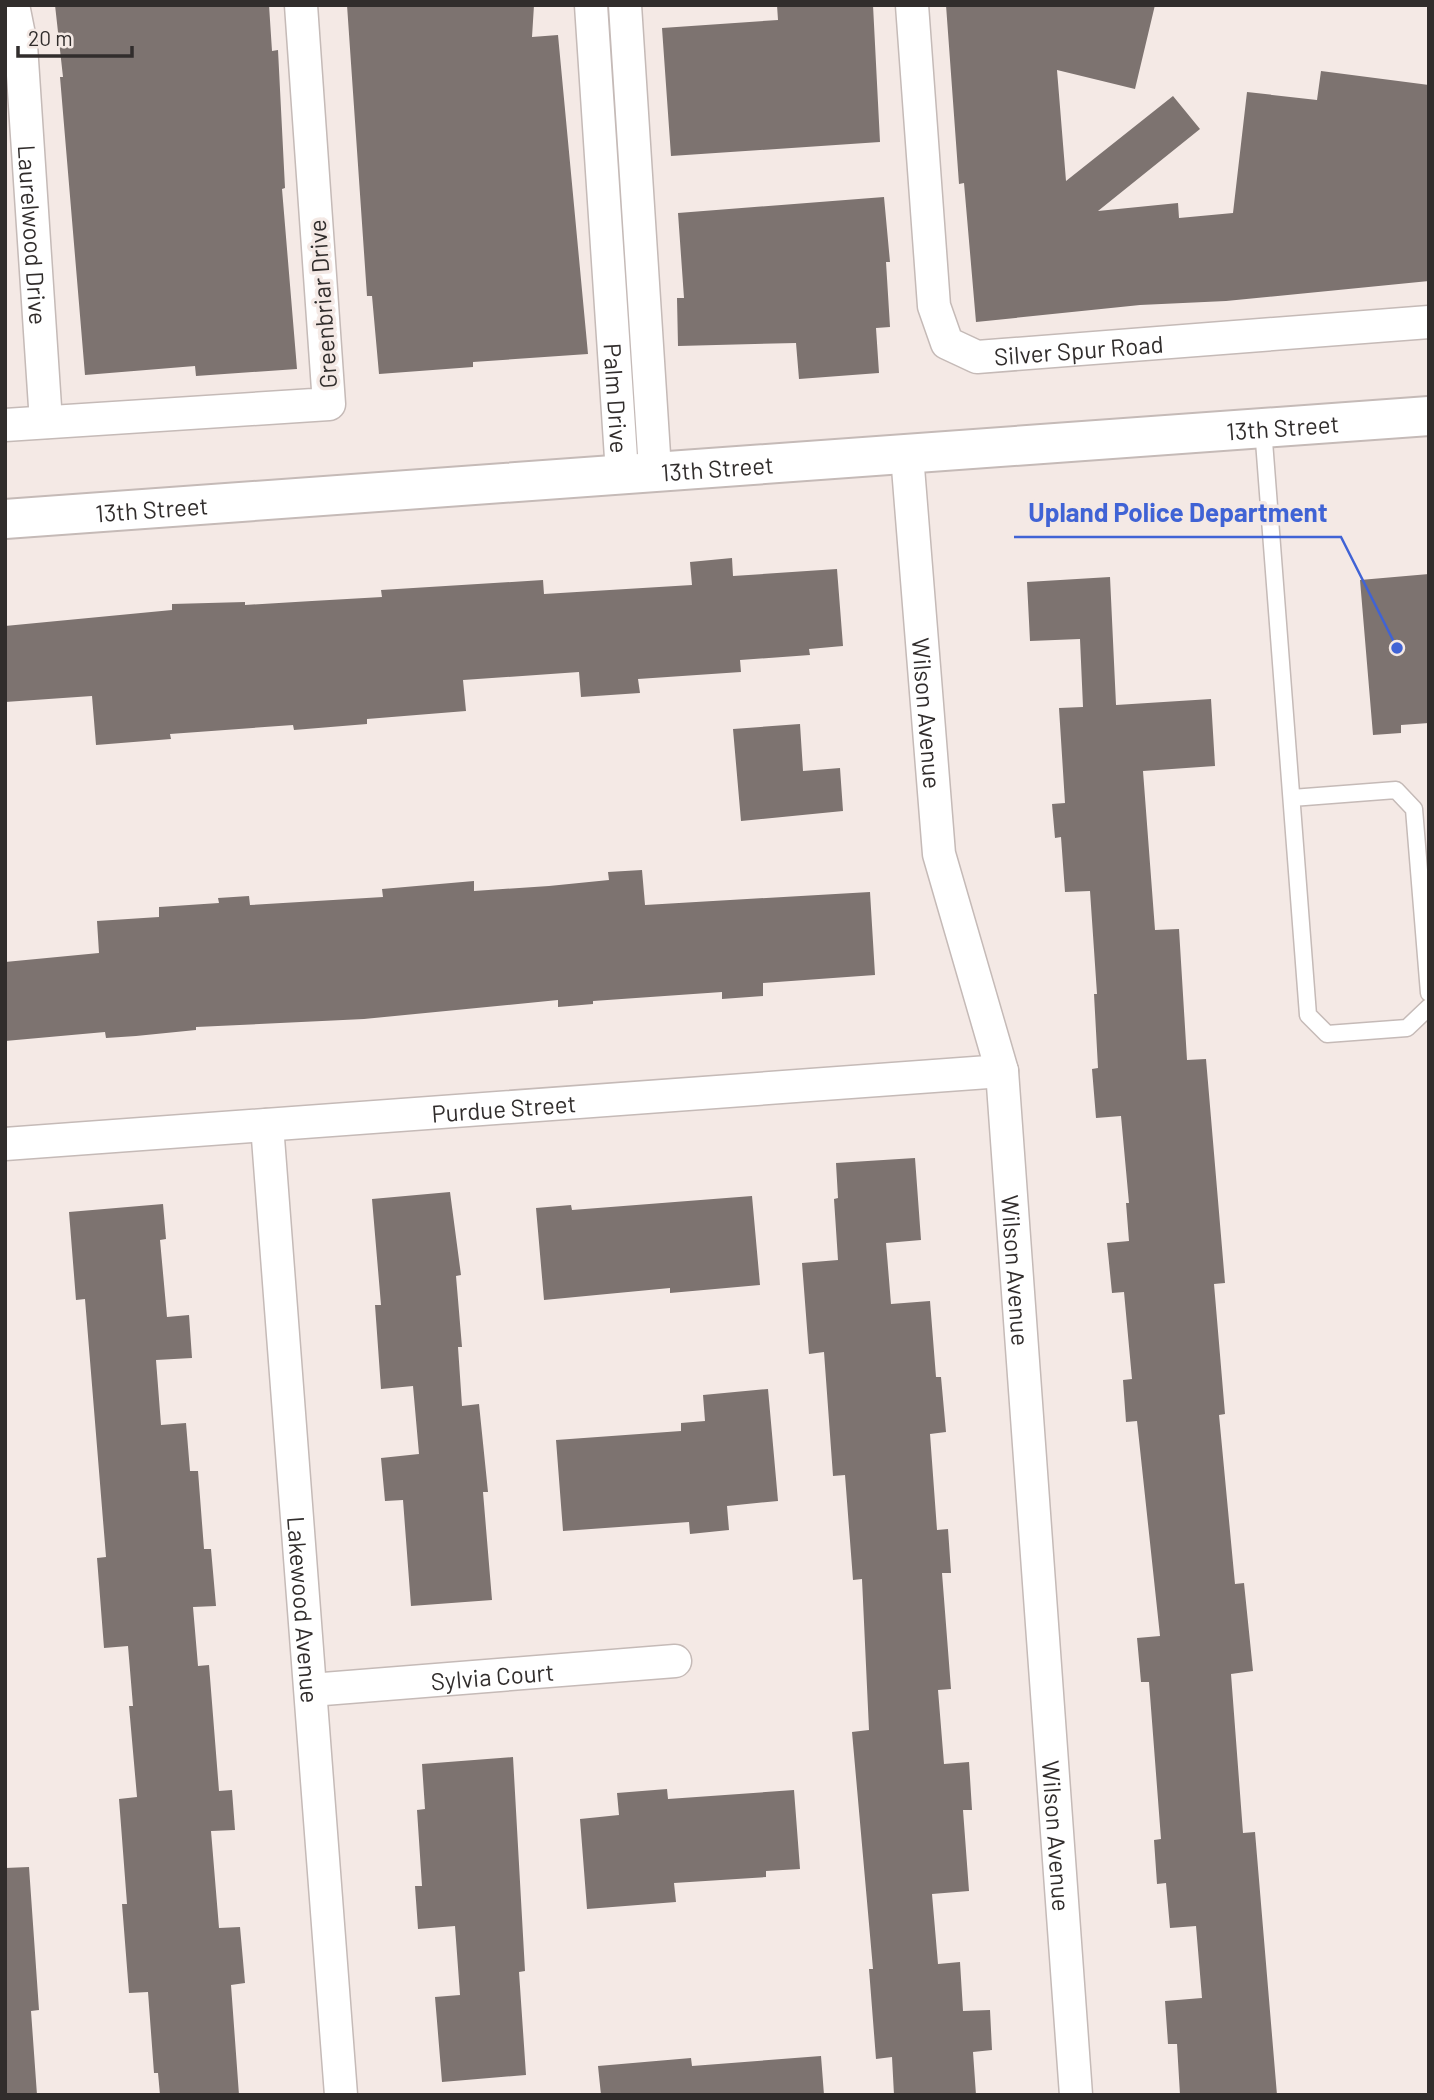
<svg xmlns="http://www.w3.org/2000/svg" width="1434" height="2100" viewBox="0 0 1434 2100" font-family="Barlow,sans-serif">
	<rect width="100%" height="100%" fill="#f4e9e5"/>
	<!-- building -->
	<path fill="#7d7370" d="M 55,5 L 269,5 L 272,51 L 278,50 L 285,188 L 282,189 L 297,369 L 196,376 L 195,366 L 85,375 L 60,77 L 63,77 Z
		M 347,5 L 534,5 L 532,37 L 558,35 L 588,354 L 473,362 L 473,367 L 379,374 L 372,296 L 367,296 Z
		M 777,5 L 873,5 L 880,142 L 671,156 L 662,28 L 778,20 Z
		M 946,5 L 1155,5 L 1135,89 L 1057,70 L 1066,181 L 1173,96 L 1200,129 L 1098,211 L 1178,203 L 1179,218 L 1233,213 L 1247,92 L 1317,100 L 1321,71 L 1429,85 L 1429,281 L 1226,301 L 1140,305 L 976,322 L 964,183 L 959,184 Z
		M 884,197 L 890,262 L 886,262 L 890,327 L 876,328 L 879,373 L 799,379 L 796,343 L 678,346 L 677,298 L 684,298 L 678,213 Z
		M 732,558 L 733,576 L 837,569 L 843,646 L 809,649 L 810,655 L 740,660 L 741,672 L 638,679 L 640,693 L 581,697 L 579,672 L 463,680 L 466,711 L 367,719 L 367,724 L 294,730 L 293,725 L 170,734 L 171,739 L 96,745 L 92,696 L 5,702 L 5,626 L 172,610 L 172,604 L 245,602 L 245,605 L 312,601 L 382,597 L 381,590 L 543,580 L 544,594 L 692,585 L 690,562 Z
		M 1429,574 L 1429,723 L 1401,725 L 1401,733 L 1373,735 L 1360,580 Z
		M 1110,577 L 1116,705 L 1211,699 L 1215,766 L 1143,771 L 1155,930 L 1179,929 L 1187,1060 L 1206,1059 L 1225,1283 L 1214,1284 L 1225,1414 L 1219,1415 L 1235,1584 L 1244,1583 L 1253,1671 L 1231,1674 L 1243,1833 L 1255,1832 L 1277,2095 L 1180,2095 L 1177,2044 L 1168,2044 L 1165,2001 L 1202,1998 L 1196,1926 L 1170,1928 L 1166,1883 L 1157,1884 L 1154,1840 L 1161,1839 L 1149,1682 L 1141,1682 L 1137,1638 L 1160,1636 L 1137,1421 L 1126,1422 L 1123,1380 L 1132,1379 L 1124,1292 L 1112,1293 L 1107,1243 L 1129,1241 L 1126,1203 L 1129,1203 L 1121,1116 L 1096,1118 L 1092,1069 L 1098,1068 L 1094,994 L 1097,994 L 1090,891 L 1065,892 L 1061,837 L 1055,838 L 1052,804 L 1065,803 L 1059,708 L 1083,707 L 1080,639 L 1030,641 L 1027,582 Z
		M 800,724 L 803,771 L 840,768 L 843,811 L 741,821 L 733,729 Z
		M 642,870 L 645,905 L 870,892 L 875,975 L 763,983 L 763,996 L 722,999 L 722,992 L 593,1001 L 593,1004 L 558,1007 L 558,1000 L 364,1019 L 196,1027 L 196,1030 L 136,1036 L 106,1038 L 105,1032 L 5,1041 L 5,962 L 99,953 L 97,921 L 159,917 L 159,907 L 219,903 L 218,898 L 249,896 L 250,905 L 383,897 L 382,889 L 474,881 L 474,891 L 549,886 L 609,880 L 608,872 Z
		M 915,1158 L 921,1240 L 886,1243 L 891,1304 L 930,1301 L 936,1377 L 941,1377 L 946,1432 L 930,1434 L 937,1530 L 948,1529 L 951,1573 L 942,1573 L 951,1689 L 938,1690 L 944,1764 L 969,1762 L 972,1810 L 963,1810 L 969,1891 L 932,1894 L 938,1964 L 960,1962 L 963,2011 L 990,2010 L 992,2050 L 973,2052 L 976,2095 L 894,2095 L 892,2057 L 876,2059 L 869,1969 L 873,1969 L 852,1732 L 869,1730 L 862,1579 L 853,1580 L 845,1475 L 833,1476 L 824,1352 L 809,1354 L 802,1263 L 838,1260 L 834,1199 L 838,1198 L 836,1163 Z
		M 450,1192 L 461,1275 L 456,1276 L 462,1347 L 458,1347 L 462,1406 L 479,1404 L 488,1492 L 483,1492 L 492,1600 L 411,1606 L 403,1500 L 385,1501 L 381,1458 L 419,1454 L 413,1386 L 381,1389 L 375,1305 L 381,1305 L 372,1199 Z
		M 752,1196 L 760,1285 L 670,1293 L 670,1288 L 544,1300 L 536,1208 L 571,1205 L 572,1210 Z
		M 163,1204 L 166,1239 L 160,1240 L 167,1317 L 189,1315 L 192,1358 L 156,1360 L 161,1425 L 186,1423 L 190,1471 L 198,1471 L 204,1549 L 211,1549 L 216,1606 L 193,1607 L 198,1666 L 209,1665 L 219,1791 L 232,1790 L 235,1830 L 211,1831 L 219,1928 L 240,1927 L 245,1983 L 231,1985 L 239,2095 L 160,2095 L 158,2073 L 154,2073 L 148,1992 L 129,1993 L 122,1904 L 127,1904 L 119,1799 L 137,1797 L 129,1706 L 133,1706 L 128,1646 L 104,1648 L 97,1558 L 106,1557 L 85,1299 L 76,1300 L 69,1212 Z
		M 768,1389 L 778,1501 L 727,1506 L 729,1530 L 690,1534 L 689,1522 L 563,1531 L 556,1440 L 681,1431 L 681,1423 L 705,1421 L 703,1395 Z
		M 513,1757 L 525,1971 L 519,1972 L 526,2075 L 442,2082 L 435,1997 L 460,1995 L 455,1926 L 418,1929 L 415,1886 L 422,1886 L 417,1810 L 425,1809 L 422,1764 Z
		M 667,1789 L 668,1799 L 794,1790 L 800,1869 L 766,1871 L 766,1877 L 674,1883 L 676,1902 L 587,1909 L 580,1819 L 619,1815 L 617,1793 Z
		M 29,1867 L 39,2010 L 31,2011 L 37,2095 L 5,2095 L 5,1868 Z
		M 821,2056 L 824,2095 L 601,2095 L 598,2066 L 691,2058 L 692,2066 Z"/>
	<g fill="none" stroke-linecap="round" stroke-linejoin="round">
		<!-- service casing -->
		<g stroke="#c5bab7" stroke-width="19">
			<path id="service" d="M 1263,428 L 1308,1015 L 1327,1034 L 1407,1028 L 1429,1007
				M 1292,798 L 1396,790 L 1414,809 L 1429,993"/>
		</g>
		<!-- minor casing -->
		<g stroke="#c5bab7" stroke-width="35">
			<g id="minor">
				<path id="s1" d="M 13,5 L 21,45 L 46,422"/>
				<path id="s2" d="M 591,5 L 622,473"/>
				<path d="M 625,5 L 655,470"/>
				<path id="s3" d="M 912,5 L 934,306 L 947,343 L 977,357 L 1429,322"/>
				<path d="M 5,425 L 329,404 L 301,5"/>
				<path id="s4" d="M 907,455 L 939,854 L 1002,1071 L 1076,2095"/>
				<path id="s5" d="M 267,1125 L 341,2095"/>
				<path id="s6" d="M 5,1144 L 1002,1071"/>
				<path id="s7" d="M 311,1690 L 675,1661"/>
			</g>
		</g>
		<!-- tertiary casing -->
		<g stroke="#c5bab7" stroke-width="42">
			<g id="tertiary">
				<path id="s8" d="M 5,519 L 1429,416"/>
			</g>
		</g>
		<!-- service -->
		<use href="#service" stroke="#fff" stroke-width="16"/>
		<!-- minor -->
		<use href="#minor" stroke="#fff" stroke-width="32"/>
		<!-- tertiary -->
		<use href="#tertiary" stroke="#fff" stroke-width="38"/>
	</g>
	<g text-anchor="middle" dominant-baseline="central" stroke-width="7" stroke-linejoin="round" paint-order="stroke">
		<!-- street labels -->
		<g font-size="24" fill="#312d2c" stroke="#f4e9e5">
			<text stroke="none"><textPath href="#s1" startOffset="231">Laurelwood Drive</textPath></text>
			<text transform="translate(322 304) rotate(-94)">Greenbriar Drive</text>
			<text stroke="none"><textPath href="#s3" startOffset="476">Silver Spur Road</textPath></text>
			<text stroke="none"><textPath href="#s2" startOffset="394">Palm Drive</textPath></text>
			<text stroke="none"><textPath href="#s8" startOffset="1281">13th Street</textPath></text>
			<text stroke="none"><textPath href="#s8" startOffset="714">13th Street</textPath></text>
			<text stroke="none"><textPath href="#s8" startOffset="147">13th Street</textPath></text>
			<text stroke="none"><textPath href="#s4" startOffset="259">Wilson Avenue</textPath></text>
			<text stroke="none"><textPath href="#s6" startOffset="500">Purdue Street</textPath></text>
			<text stroke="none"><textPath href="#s4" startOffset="826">Wilson Avenue</textPath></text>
			<text stroke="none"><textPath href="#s5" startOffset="486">Lakewood Avenue</textPath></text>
			<text stroke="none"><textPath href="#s7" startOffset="182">Sylvia Court</textPath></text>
			<text stroke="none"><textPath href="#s4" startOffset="1393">Wilson Avenue</textPath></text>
		</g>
	</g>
	<!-- callouts -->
	<path fill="none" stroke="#4063d5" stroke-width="2.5" d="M1397 648L1341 537H1014"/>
	<circle fill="#4063d5" stroke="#f4e9e5" stroke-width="2.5" cx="1397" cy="648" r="7"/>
	<g font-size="26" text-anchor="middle" font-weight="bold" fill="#4063d5" stroke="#f4e9e5" stroke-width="7" stroke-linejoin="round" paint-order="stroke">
		<text x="1178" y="522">Upland Police Department</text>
	</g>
	<!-- border -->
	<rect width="1434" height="2100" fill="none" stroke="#312d2c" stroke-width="14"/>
	<!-- scale -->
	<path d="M18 46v10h114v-10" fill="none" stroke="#312d2c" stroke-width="3.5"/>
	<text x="28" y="46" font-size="21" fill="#312d2c" stroke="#f4e9e5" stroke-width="5" paint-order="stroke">20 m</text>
</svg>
